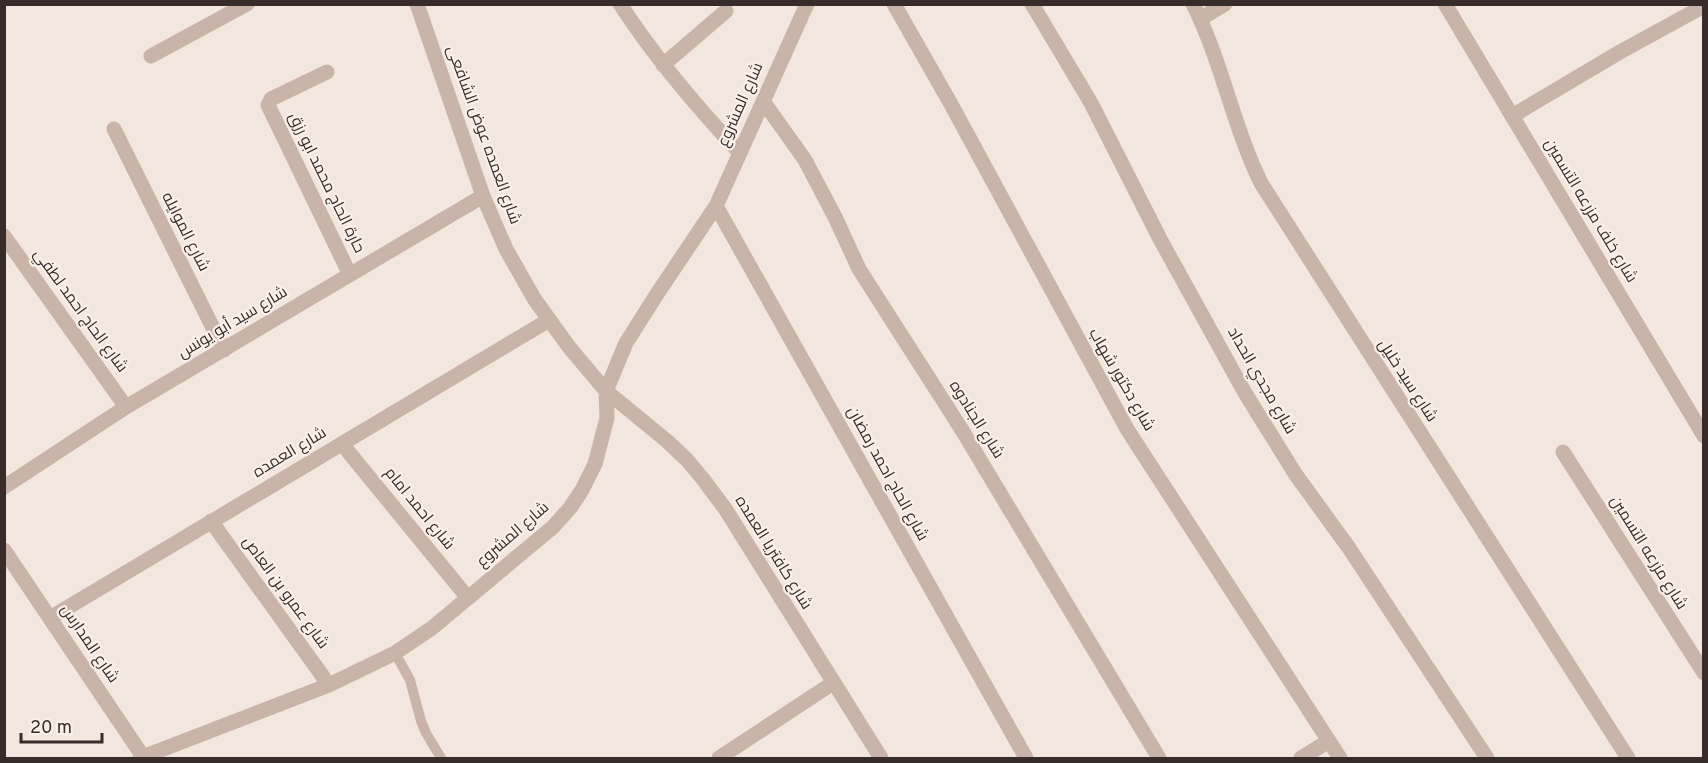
<svg xmlns="http://www.w3.org/2000/svg" width="1708" height="763" viewBox="0 0 1708 763" font-family="Overpass,Cairo,sans-serif">
	<rect width="100%" height="100%" fill="#f2e6de"/>
	<g fill="none" stroke-linecap="round" stroke-linejoin="round">
		<!-- lane -->
		<path stroke="#cab4aa" stroke-width="10" d="M 395,653 L 410,680 L 421,721 L 426,733 L 441,758"/>
		<!-- street -->
		<path stroke="#cab4aa" stroke-width="15" d="M 417,4 L 483,196 L 506,249 L 535,300 L 569,347 L 606,391 L 667,441 L 687,460 L 703,479 L 726,510 L 881,758
			M 620,4 C 655,58 696,106 740,153
			M 894,4 L 952,106 L 1127,429 L 1340,758
			M 1032,4 L 1091,103 L 1160,239 L 1245,393 L 1296,475 L 1349,548 L 1487,758
			M 1193,4 C 1222,62 1233,126 1261,183 L 1628,758
			M 1445,4 L 1704,436
			M 1200,19 L 1225,4
			M 151,56 L 247,4
			M 663,65 L 726,11
			M 327,72 L 271,99 L 268,105 L 350,275
			M 763,101 L 805,160 L 835,217 L 859,269 L 962,430 L 1159,758
			M 1512,116 L 1620,52 L 1704,6
			M 114,129 L 224,350
			M 716,206 L 1026,758
			M 4,236 L 126,407
			M 342,444 L 468,598
			M 1563,452 L 1704,673
			M 4,487 L 126,407 L 483,196
			M 211,521 L 329,685
			M 4,550 L 144,758
			M 50,618 L 549,320
			M 140,758 L 329,685 L 395,653 L 432,628 L 553,527 L 570,508 L 582,490 L 595,464 L 607,418 L 606,391 L 626,343 L 657,294 L 716,206 L 807,4
			M 719,758 L 833,683
			M 1301,758 L 1329,741"/>
	</g>
	<g text-anchor="middle" dominant-baseline="central" stroke-width="4.5" stroke-linejoin="round" paint-order="stroke">
		<!-- street labels -->
		<g font-size="16" fill="#372c29" stroke="#f9f0ea">
			<text transform="translate(741 105) rotate(-66)">شارع المشروع</text>
			<text transform="translate(483 135) rotate(70)">شارع العمده عوض الشافعى</text>
			<text transform="translate(326 183) rotate(64)">حارة الحاج محمد ابو رزق</text>
			<text transform="translate(1590 211) rotate(59)">شارع خلف مزرعه التسمين</text>
			<text transform="translate(185 232) rotate(63)">شارع الموايله</text>
			<text transform="translate(80 311) rotate(54)">شارع الحاج احمد لطفي</text>
			<text transform="translate(233 323) rotate(-31)">شارع سيد أبو يونس</text>
			<text transform="translate(1121 380) rotate(60)">شارع دكتور شهاب</text>
			<text transform="translate(1261 381) rotate(60)">شارع مجدي الحداد</text>
			<text transform="translate(1407 381) rotate(57)">شارع سيد خليل</text>
			<text transform="translate(976 420) rotate(58)">شارع الجنادوه</text>
			<text transform="translate(290 453) rotate(-31)">شارع العمده</text>
			<text transform="translate(887 474) rotate(61)">شارع الحاج احمد رمضان</text>
			<text transform="translate(419 509) rotate(51)">شارع احمد امام</text>
			<text transform="translate(513 535) rotate(-41)">شارع المشروع</text>
			<text transform="translate(773 553) rotate(58)">شارع كافتريا العمده</text>
			<text transform="translate(1648 553) rotate(58)">شارع مزرعه التسمين</text>
			<text transform="translate(285 593) rotate(54)">شارع عمرو بن العاص</text>
			<text transform="translate(89 644) rotate(56)">شارع المدارس</text>
		</g>
	</g>
	<!-- border -->
	<rect width="1708" height="763" fill="none" stroke="#372c29" stroke-width="12"/>
	<!-- scale -->
	<path d="M21 733v9h81v-9" fill="none" stroke="#372c29" stroke-width="3"/>
	<text x="30" y="733" font-size="18" fill="#372c29" stroke="#f9f0ea" stroke-width="4.5" paint-order="stroke">20 m</text>
</svg>
